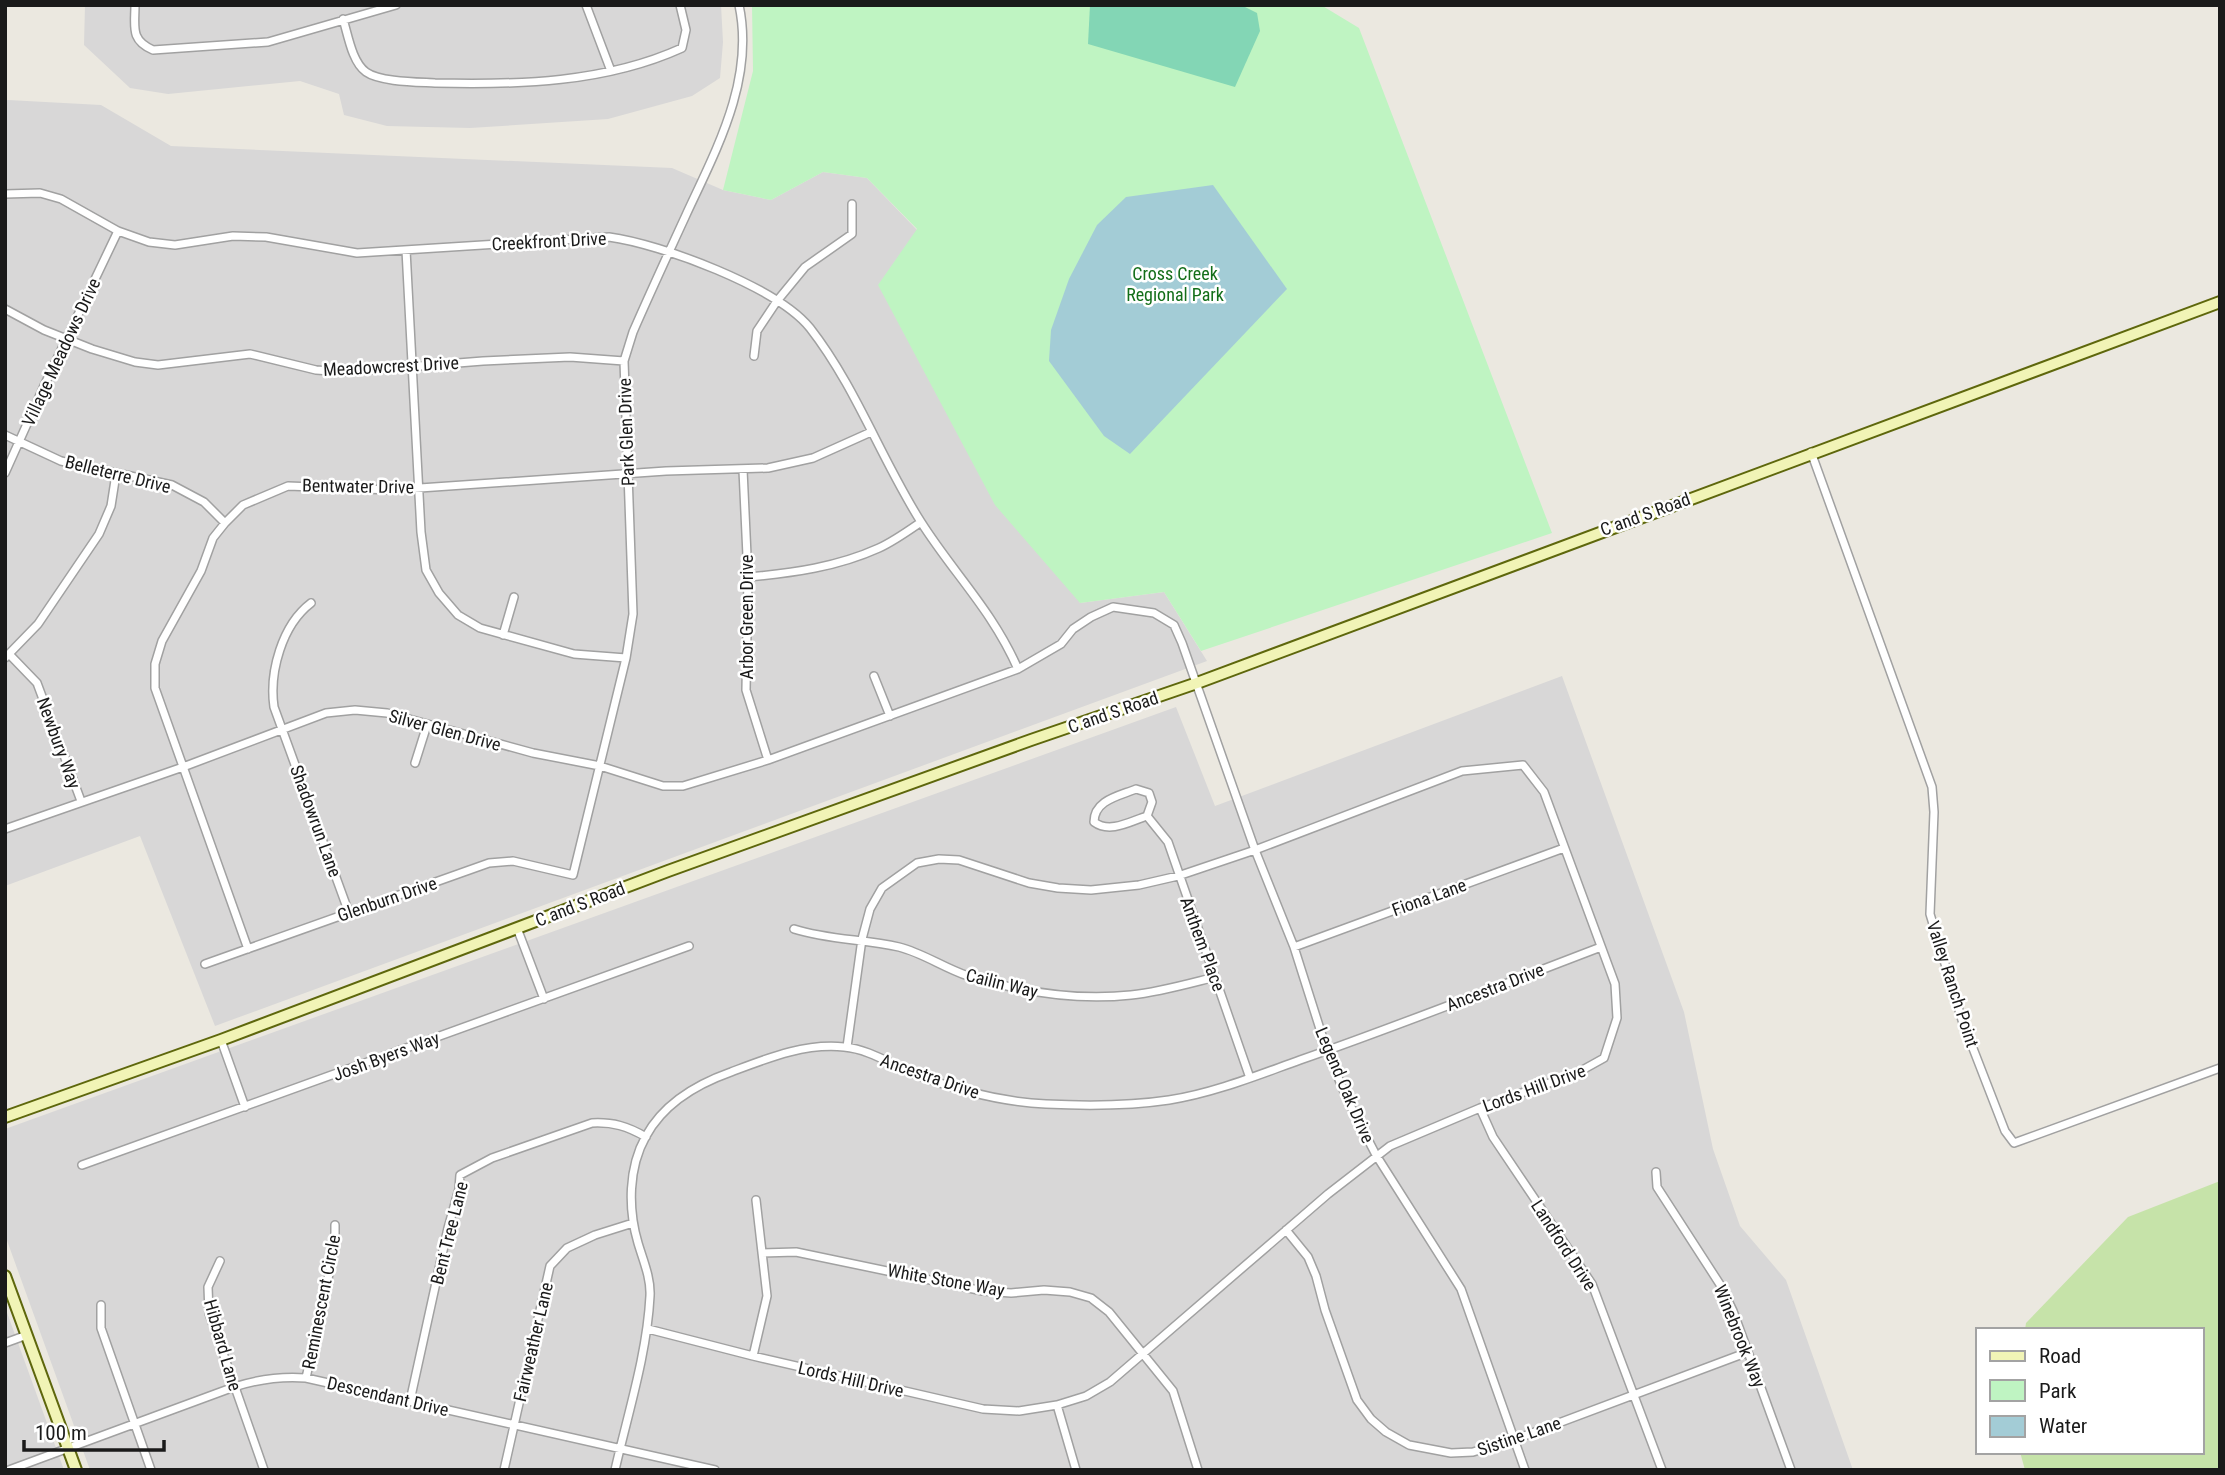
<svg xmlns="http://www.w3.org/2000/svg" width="2225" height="1475" viewBox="0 0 2225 1475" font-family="'Roboto Condensed',sans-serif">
	<rect width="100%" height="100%" fill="#ebe8e0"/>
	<!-- residential -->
	<path fill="#d8d7d7" d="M 85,5 L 721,5 L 723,42 L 720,78 L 692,96 L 608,119 L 470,128 L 387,126 L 344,115 L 339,94 L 300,81 L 168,94 L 130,88 L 84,45 Z
		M 8,100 L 101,105 L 171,146 L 672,168 L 723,190 L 771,200 L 823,172 L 867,178 L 917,230 L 1080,603 L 1164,592 L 1207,661 L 215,1026 L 140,836 L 5,886 L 5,101 Z
		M 1562,676 L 1684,1012 L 1713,1149 L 1740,1226 L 1786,1280 L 1853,1470 L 90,1470 L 5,1235 L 5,1129 L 1176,707 L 1215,806 Z
		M 5,1307 L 64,1470 L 5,1470 Z"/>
	<!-- grass -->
	<path fill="#c6e3a9" d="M 2220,1181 L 2220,1470 L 2025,1470 L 2020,1452 L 2202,1452 L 2202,1330 L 2025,1330 L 2026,1323 L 2128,1217 Z"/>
	<!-- park -->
	<path fill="#bff4c2" d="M 752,5 L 1321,5 L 1359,28 L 1552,533 L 1201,651 L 1164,592 L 1080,603 L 995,505 L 878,285 L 917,229 L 867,178 L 823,172 L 771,200 L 723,190 L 753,71 Z"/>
	<!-- pitch -->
	<path fill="#83d6b5" d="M 1090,5 L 1241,5 L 1257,13 L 1260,31 L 1235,87 L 1088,44 Z"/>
	<!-- water -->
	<path fill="#a3ccd6" d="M 1213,185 L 1287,289 L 1130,454 L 1104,436 L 1049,361 L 1051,330 L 1069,279 L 1097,225 L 1126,197 Z"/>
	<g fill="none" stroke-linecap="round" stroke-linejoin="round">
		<!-- minor casing -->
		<g stroke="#a1a1a1" stroke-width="10">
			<path id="minor" d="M 135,5 C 135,27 130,40 153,50 L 268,42 L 396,5
				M 586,5 L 611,71
				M 343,19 C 348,35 352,62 366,72 C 380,82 418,82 435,83 C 518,85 605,83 682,48 L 686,30 L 680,5
				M 5,194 L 40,193 L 61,199 L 118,231 L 149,242 L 175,245 L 233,236 L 266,237 L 357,253 L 609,237 C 661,244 777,287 810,328 C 856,387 881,459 921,522 C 954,574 992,610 1018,669
				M 406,250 L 421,532 L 426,570 L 439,593 L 458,615 L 480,628 L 574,654 L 626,658
				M 5,309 L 44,330 L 92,349 L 135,362 L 158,365 L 250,354 L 316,370 L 345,372 L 483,361 L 570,357 L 624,361
				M 754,356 L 757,331 L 777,301 L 805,267 L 852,234 L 852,204
				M 5,435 L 61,461 L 172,485 L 204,502 L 225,523
				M 1811,452 L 1932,787 L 1934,812 L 1930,914 L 1962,1020 L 2005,1131 L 2014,1143 L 2220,1068
				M 743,470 L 748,577 L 746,690 L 768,760
				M 5,473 L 44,386 L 118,231
				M 748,577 C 793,573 837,567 879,548 C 894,541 908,531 921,522
				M 311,603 C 282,625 269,672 274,707 L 349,913
				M 503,635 L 514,597
				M 9,654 L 37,683 L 81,801
				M 5,658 L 38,624 L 99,534 L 111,506 L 116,474
				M 874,676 L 890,716
				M 415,763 L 427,725
				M 1147,816 C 1131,821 1110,834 1094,822 C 1094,800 1119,796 1136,789 L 1149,793 L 1152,802 L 1147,816 L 1168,842 L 1250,1078
				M 5,829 L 183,767 L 326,713 L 355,710 L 387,713 L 533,753 L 600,766 L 663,786 L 683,786 L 768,760 L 1018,669 L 1061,644 L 1073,629 L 1091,617 L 1113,607 L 1154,613 L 1174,625 L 1182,643 L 1255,850 L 1294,947 L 1327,1051 L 1348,1101 L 1376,1155 L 1461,1289 L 1525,1470
				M 517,928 L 544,999
				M 794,929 C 828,940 864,939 899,947 C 923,953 944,968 968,976 C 1021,992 1076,1001 1131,995 C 1159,992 1187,984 1215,977
				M 1294,947 L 1564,848
				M 248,949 L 155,688 L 155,664 L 162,641 L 201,571 L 213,538 L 225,523 L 243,505 L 288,486 L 391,490 L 666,471 L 768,468 L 813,458 L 871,432
				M 205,964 L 489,863 L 513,861 L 573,875 L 626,658 L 633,614 L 624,361 L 633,332 C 650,293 668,254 686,215 C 716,150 755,80 739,5
				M 221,1040 L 245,1107
				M 847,1047 L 862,939 L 870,909 L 882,888 L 917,863 L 939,859 L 959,860 L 1029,883 L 1058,888 L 1091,890 L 1139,885 L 1178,876 L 1255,850 L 1462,771 L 1523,765 L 1544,792 L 1615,984 L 1617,1018 L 1604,1058 L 1577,1073 L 1480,1108 L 1390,1146 L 1328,1194 L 1110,1382 L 1086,1396 L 1057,1405 L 1076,1470
				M 1480,1108 L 1493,1137 L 1592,1284 L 1662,1470
				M 82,1165 L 689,946
				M 1656,1172 L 1657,1187 L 1721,1286 L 1733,1311 L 1791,1470
				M 1286,1230 L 1308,1257 L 1316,1276 L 1325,1310 L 1357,1400 L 1371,1419 L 1386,1432 L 1409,1445 L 1451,1453 L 1473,1452 L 1516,1439 L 1748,1352
				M 762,1253 L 796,1252 L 983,1291 L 1011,1293 L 1044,1290 L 1070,1292 L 1091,1298 L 1109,1312 L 1173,1391 L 1198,1470
				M 220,1261 L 208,1287 L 209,1313 L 264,1470
				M 101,1305 L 101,1328 L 151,1470
				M 648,1329 L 753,1356 L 983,1409 L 1019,1411 L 1057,1405
				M 5,1343 L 27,1335
				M 753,1356 L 767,1296 L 756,1200
				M 306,1378 L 335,1247 L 335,1225
				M 410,1401 L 448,1228 L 459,1189 L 460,1175 L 492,1158 L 592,1123 C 613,1122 627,1126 646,1137
				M 9,1470 L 234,1387 C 259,1379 280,1376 306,1378 L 715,1470
				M 504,1470 L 550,1266 L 567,1248 L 595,1235 L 633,1223
				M 615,1470 C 628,1413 647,1354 650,1296 C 651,1278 643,1260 638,1243 C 628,1209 628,1168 646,1136 C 664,1103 697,1084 731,1072 C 768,1058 804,1043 844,1047 C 870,1049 895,1067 920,1076 C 960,1091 1004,1102 1046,1104 C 1087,1106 1129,1106 1169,1100 C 1214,1093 1258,1075 1300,1060 C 1401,1025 1501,985 1601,947"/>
		</g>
		<!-- secondary casing -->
		<g stroke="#5e670c" stroke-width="14">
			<path id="secondary" d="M 5,1117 L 221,1040 L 668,871 L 1031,740 L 1197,683 L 2220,302
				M 5,1276 L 76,1470"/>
		</g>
		<!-- minor -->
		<use href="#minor" stroke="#fff" stroke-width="7"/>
		<!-- secondary -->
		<use href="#secondary" stroke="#f1f4b6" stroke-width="10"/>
	</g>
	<g text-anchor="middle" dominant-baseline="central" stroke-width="5" stroke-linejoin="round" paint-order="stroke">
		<!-- street labels -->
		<g font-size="18" fill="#1a1a1a" stroke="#fff">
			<text transform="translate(549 241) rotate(-3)">Creekfront Drive</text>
			<text transform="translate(61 352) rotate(-65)">Village Meadows Drive</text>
			<text transform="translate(391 366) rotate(-3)">Meadowcrest Drive</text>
			<text transform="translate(626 432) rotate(-92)">Park Glen Drive</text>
			<text transform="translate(118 474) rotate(14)">Belleterre Drive</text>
			<text transform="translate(358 486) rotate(1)">Bentwater Drive</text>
			<text transform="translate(1645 514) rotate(-20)">C and S Road</text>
			<text transform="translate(746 617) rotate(-90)">Arbor Green Drive</text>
			<text transform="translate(1113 712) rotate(-19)">C and S Road</text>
			<text transform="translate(445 730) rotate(15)">Silver Glen Drive</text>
			<text transform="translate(59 743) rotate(70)">Newbury Way</text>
			<text transform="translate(316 821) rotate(70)">Shadowrun Lane</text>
			<text transform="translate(1429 897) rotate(-20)">Fiona Lane</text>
			<text transform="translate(387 899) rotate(-19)">Glenburn Drive</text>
			<text transform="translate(580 904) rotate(-21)">C and S Road</text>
			<text transform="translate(1203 944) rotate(70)">Anthem Place</text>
			<text transform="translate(1002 983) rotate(14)">Cailin Way</text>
			<text transform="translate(1953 984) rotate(72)">Valley Ranch Point</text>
			<text transform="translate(1495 987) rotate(-21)">Ancestra Drive</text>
			<text transform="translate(386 1056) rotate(-20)">Josh Byers Way</text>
			<text transform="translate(930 1076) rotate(19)">Ancestra Drive</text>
			<text transform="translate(1345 1085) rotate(67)">Legend Oak Drive</text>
			<text transform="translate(1534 1088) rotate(-20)">Lords Hill Drive</text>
			<text transform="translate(449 1233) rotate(-76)">Bent Tree Lane</text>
			<text transform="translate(1564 1245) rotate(57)">Landford Drive</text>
			<text transform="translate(946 1280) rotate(10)">White Stone Way</text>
			<text transform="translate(321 1302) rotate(-79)">Reminescent Circle</text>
			<text transform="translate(1740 1336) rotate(68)">Winebrook Way</text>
			<text transform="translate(533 1342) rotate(-77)">Fairweather Lane</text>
			<text transform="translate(223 1345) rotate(74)">Hibbard Lane</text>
			<text transform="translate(851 1379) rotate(13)">Lords Hill Drive</text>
			<text transform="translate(388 1396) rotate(13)">Descendant Drive</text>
			<text transform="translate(1519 1436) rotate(-19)">Sistine Lane</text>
		</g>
		<!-- park labels -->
		<g font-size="18" fill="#136e19" stroke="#fff">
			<text x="1175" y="273">Cross Creek<tspan x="1175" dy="21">Regional Park</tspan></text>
		</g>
	</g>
	<!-- border -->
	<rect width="2225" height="1475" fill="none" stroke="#1a1a1a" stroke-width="14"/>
	<!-- legend -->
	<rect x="1976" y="1328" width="228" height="126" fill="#ffffff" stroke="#a3a3a3" stroke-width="2"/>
	<rect x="1990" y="1351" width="35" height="10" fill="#f1f4b6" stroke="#a3a3a3" stroke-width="2"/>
	<text x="2039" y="1363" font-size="21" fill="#1a1a1a">Road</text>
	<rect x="1990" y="1380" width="35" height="21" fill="#bff4c2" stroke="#a3a3a3" stroke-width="2"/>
	<text x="2039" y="1398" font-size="21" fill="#1a1a1a">Park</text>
	<rect x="1990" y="1416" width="35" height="21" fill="#a3ccd6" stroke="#a3a3a3" stroke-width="2"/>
	<text x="2039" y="1433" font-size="21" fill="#1a1a1a">Water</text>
	<!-- scale -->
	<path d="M24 1440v10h140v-10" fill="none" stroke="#1a1a1a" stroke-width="3.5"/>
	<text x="35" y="1440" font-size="21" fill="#1a1a1a" stroke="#ffffff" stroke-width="5" paint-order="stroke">100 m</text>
</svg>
